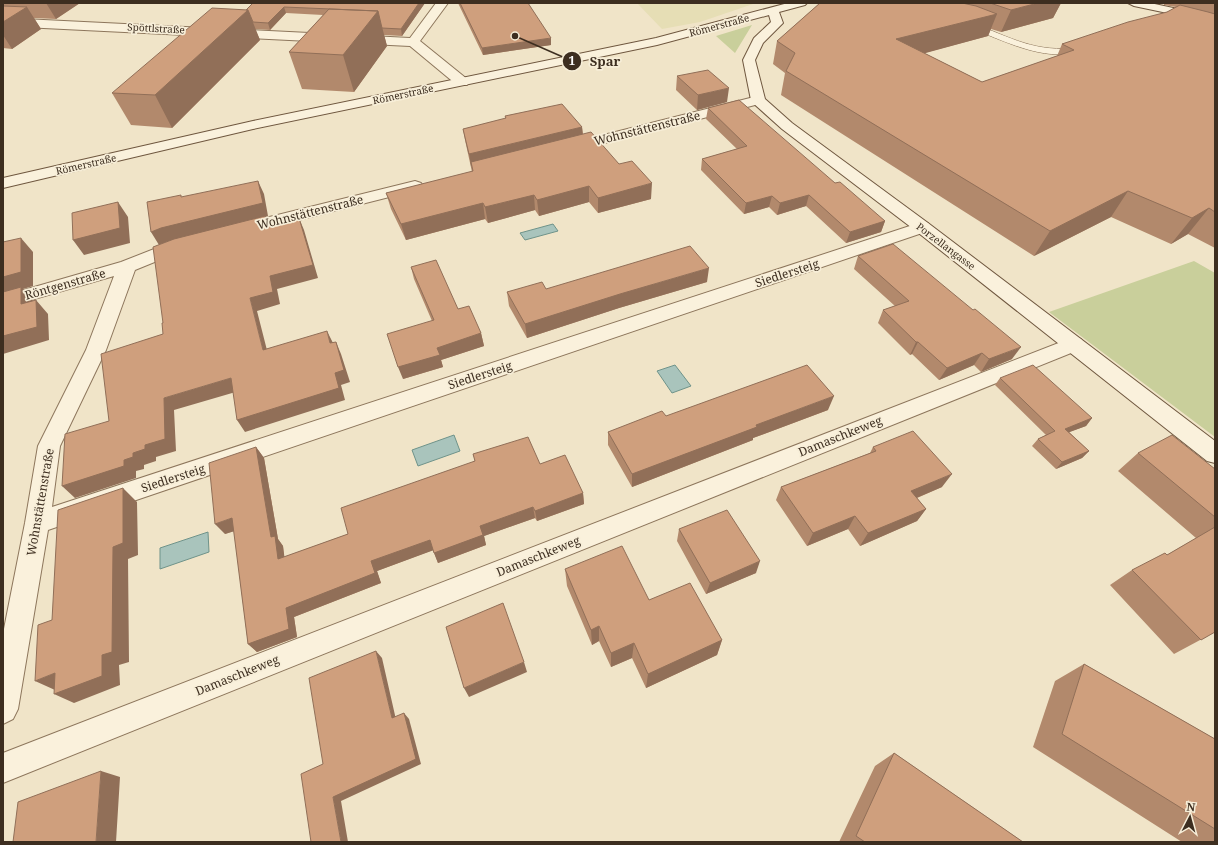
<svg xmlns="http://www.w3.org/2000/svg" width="1218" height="845" viewBox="0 0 1218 845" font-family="'Noto Serif',serif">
	<rect width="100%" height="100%" fill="#f0e4c8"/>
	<!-- farmland -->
	<path fill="#e6deb5" d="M 637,3 L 756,3 L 700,22 L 662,29 Z"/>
	<!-- green -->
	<path fill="#c9cf9b" d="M 752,25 L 735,53 L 716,36 Z
		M 1194,261 L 1215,273 L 1215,437 L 1049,312 Z"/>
	<!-- water -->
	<path fill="#a9c4bc" stroke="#6f938a" d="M 553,224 L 558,231 L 525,240 L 520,233 Z
		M 675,365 L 691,386 L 672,393 L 657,371 Z
		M 454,435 L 460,451 L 418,466 L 412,450 Z
		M 208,532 L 209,552 L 160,569 L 160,548 Z"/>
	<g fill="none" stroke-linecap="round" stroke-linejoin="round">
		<!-- lane casing -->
		<g stroke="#8d765c" stroke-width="1">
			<path id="lane" d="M 967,23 L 973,23 C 1009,37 1038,54 1078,47 L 1082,50 L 1081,52 C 1041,62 1004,40 967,27 Z"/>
		</g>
		<!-- street casing -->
		<g stroke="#8d765c" stroke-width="2">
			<path id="street" d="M 436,3 L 448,3 L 420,41 L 467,79 L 469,82 L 467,85 L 457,85 L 410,46 L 3,26 L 3,18 L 410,38 Z
				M 758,96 L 763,97 L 765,100 L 763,103 L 569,152 L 564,151 L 562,148 L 564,145 Z
				M 415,181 L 421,183 L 423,186 L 421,189 L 239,235 L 233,234 L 230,230 L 233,226 Z
				M 922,222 L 928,223 L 930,227 L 928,231 L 48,530 L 18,709 L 13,719 L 3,724 L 3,634 L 25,523 L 38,446 L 86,350 L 114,276 L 3,308 L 3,296 L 121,262 L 177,240 L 183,239 L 189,240 L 192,244 L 189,248 L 135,270 L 106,350 L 60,446 L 52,507 Z
				M 1074,337 L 1081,339 L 1084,344 L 1081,349 L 3,783 L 3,753 Z"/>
		</g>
		<!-- secondary casing -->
		<g stroke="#6f573f" stroke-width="2">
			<path id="secondary" d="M 788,3 L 807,3 L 805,5 L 779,12 L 783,23 L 763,43 L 755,60 L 765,99 L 792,123 L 928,223 L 1215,441 L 1215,463 L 1207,461 L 916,231 L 782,129 L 753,103 L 751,100 L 743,60 L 754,38 L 771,22 L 769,15 L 657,45 L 253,129 L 3,188 L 3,178 L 253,121 L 656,38 Z
				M 1128,3 L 1150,3 L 1215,17 L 1215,23 L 1134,6 Z"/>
		</g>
		<!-- lane -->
		<use href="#lane" fill="#faf1dc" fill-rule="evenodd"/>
		<!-- street -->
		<use href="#street" fill="#faf1dc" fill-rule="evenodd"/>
		<!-- secondary -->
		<use href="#secondary" fill="#faf1dc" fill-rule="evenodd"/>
	</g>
	<!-- wall -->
	<path fill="#b2896c" d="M 3,3 L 80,3 L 56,19 L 34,18 L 41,29 L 12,49 L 3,48 Z
		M 253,3 L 425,3 L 402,36 L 384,35 L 387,46 L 354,92 L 302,89 L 289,52 L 323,15 L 286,13 L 270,30 L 255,29 L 260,40 L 172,128 L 131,125 L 112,93 L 246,10 Z
		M 458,3 L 528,3 L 551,45 L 483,55 Z
		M 820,3 L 1061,3 L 1053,18 L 1001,32 L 991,29 L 988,36 L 924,53 L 982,82 L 1057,56 L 1062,44 L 1167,12 L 1176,7 L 1164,5 L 1164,3 L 1215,3 L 1215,248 L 1188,234 L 1171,244 L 1111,217 L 1034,256 L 781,95 L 785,73 L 773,64 L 777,41 Z
		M 677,76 L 727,102 L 697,110 L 676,90 Z
		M 708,108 L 835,183 L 885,221 L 881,232 L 846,243 L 806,206 L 777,215 L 769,207 L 744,214 L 701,170 L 702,159 L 737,149 L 706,119 Z
		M 505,116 L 582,127 L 583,134 L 619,164 L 651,199 L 598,213 L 589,202 L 539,216 L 535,210 L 488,223 L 485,219 L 406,240 L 391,209 L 386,193 L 472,172 L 465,140 L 463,129 L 505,119 Z
		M 858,256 L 1012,359 L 981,372 L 974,365 L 939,380 L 912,354 L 910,355 L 878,323 L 883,310 L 895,306 L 854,269 Z
		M 411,267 L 458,309 L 481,333 L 484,346 L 441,360 L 443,367 L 403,379 L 432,321 L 414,279 Z
		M 707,282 L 619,308 L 527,338 L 509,306 L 507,292 L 546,289 Z
		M 1000,378 L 1092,418 L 1086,426 L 1069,432 L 1089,451 L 1082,458 L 1056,469 L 1032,446 L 1038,439 L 1046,435 L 995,385 Z
		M 828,410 L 753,438 L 753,440 L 632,487 L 608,445 L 608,432 L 666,416 Z
		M 256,447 L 264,458 L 278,539 L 283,546 L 284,557 L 348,534 L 475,461 L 473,454 L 540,464 L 583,493 L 584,504 L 537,521 L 535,518 L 484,536 L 486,545 L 438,563 L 433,550 L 377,571 L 381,583 L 294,617 L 297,637 L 257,652 L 248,644 L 234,531 L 225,534 Z
		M 873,447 L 942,487 L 917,498 L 926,509 L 917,521 L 860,546 L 848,529 L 807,546 L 776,500 L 781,487 L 870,453 Z
		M 1138,453 L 1215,469 L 1215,632 L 1174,654 L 1110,585 L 1132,570 L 1167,555 L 1196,538 L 1118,471 Z
		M 679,529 L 756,573 L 706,594 L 677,541 Z
		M 565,569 L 649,600 L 722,640 L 717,655 L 646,688 L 632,658 L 611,667 L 599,641 L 592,645 L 567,586 Z
		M 1084,664 L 1215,739 L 1215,842 L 1182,842 L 1033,747 L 1055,681 Z
		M 894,753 L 1023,842 L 839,842 L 875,766 Z"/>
	<!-- shaded-wall -->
	<path fill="#916f58" d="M 46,3 L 80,3 L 56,19 Z
		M 419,3 L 425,3 L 402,36 L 401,29 Z
		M 1038,3 L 1061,3 L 1053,18 L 1001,32 L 1011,10 Z
		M 27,7 L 41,29 L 12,49 L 3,35 L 3,22 Z
		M 284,7 L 286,13 L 270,30 L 268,23 Z
		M 248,10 L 260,40 L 172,128 L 155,95 Z
		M 378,11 L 387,46 L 354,92 L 343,55 Z
		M 997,14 L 988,36 L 889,63 L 896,39 Z
		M 551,38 L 551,45 L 483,55 L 482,48 Z
		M 729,88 L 727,102 L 697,110 L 698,95 Z
		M 582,127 L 583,138 L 471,166 L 469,154 Z
		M 258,181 L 264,194 L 268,216 L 265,217 L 271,229 L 169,241 L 159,245 L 151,232 Z
		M 652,183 L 651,199 L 598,213 L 598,198 Z
		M 589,186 L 589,202 L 539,216 L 537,200 Z
		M 1128,191 L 1111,217 L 1034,256 L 1050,231 Z
		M 534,195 L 535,210 L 488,223 L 485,207 Z
		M 809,195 L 806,206 L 777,215 L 780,203 Z
		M 772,196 L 769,207 L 744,214 L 746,203 Z
		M 118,202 L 128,217 L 130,243 L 84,255 L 73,240 Z
		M 483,203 L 485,219 L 406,240 L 401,224 Z
		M 1209,208 L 1188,234 L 1171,244 L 1192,218 Z
		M 299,218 L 304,230 L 318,278 L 277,289 L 280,304 L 257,311 L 270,362 L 263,350 L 250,298 L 270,276 Z
		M 885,221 L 881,232 L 846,243 L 850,232 Z
		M 21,238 L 33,252 L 33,286 L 23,289 L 33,301 L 34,318 L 3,295 L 3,277 Z
		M 709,268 L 707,282 L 619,308 L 527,338 L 525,324 L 620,294 Z
		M 36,300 L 48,314 L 49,340 L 3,354 L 3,336 Z
		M 327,331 L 333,343 L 330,343 Z
		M 481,333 L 484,346 L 441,360 L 443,367 L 403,379 L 398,367 L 437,348 Z
		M 336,342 L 341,354 L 350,382 L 341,385 L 345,400 L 245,432 L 237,420 L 335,373 Z
		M 916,342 L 918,342 L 912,354 L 910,355 Z
		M 1021,347 L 1012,359 L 981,372 L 989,359 Z
		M 982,353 L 974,365 L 939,380 L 947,368 Z
		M 231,378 L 239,391 L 174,410 L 176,451 L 156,457 L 156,461 L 144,465 L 144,469 L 136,471 L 136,478 L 75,498 L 62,486 L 124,460 L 133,453 L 145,445 L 164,398 Z
		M 834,396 L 828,410 L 753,438 L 753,440 L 632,487 L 632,474 L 756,425 Z
		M 1092,418 L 1086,426 L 1059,436 L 1065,429 Z
		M 256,447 L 264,458 L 278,539 L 283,546 L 286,569 L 278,559 L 271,537 Z
		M 1089,451 L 1082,458 L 1056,469 L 1062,462 Z
		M 952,474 L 942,487 L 902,504 L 911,491 Z
		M 123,488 L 137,502 L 138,555 L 128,559 L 129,662 L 119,665 L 120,685 L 74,703 L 54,694 L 102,655 L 113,547 Z
		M 583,493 L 584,504 L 537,521 L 535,511 Z
		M 533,507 L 535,518 L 484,536 L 486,545 L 438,563 L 434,553 L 480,526 Z
		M 926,509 L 917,521 L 860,546 L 868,533 Z
		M 855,516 L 848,529 L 807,546 L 813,533 Z
		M 232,518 L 241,529 L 225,534 L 215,524 Z
		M 430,540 L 434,550 L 377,571 L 381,583 L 294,617 L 297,637 L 257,652 L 248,644 L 286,608 L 371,561 Z
		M 760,561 L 756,573 L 706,594 L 710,583 Z
		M 599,626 L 599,641 L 592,645 L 591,630 Z
		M 722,640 L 717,655 L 646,688 L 648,674 Z
		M 634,643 L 632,658 L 611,667 L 611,653 Z
		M 376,651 L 382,658 L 397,724 L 392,718 Z
		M 524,662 L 527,672 L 469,697 L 464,688 Z
		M 55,673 L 55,690 L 35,681 Z
		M 404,713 L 409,719 L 421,764 L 341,801 L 348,842 L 341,842 L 333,797 Z
		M 101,771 L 120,777 L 116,842 L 96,842 Z"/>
	<!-- building -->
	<path fill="#cf9f7d" stroke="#916f58" d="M 253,3 L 419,3 L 401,29 L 382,28 L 378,11 L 284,7 L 268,23 L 253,22 L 248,10 L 246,10 Z
		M 460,3 L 528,3 L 551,38 L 482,48 Z
		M 820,3 L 962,3 L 976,6 L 997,14 L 896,39 L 982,82 L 1074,50 L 1062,44 L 1128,22 L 1167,12 L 1180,5 L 1208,12 L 1215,14 L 1215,212 L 1209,208 L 1192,218 L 1128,191 L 1050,231 L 786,71 L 795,53 L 777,41 Z
		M 990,3 L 1038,3 L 1011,10 Z
		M 3,6 L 27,7 L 3,22 Z
		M 212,8 L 248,10 L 155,95 L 112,93 Z
		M 329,9 L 378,11 L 343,55 L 289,52 Z
		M 708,70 L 729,88 L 698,95 L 677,76 Z
		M 739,100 L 835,183 L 840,182 L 885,221 L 850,232 L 809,195 L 780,203 L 772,196 L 746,203 L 702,159 L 747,146 L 708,108 Z
		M 562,104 L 582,127 L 469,154 L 463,129 L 506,118 L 505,116 Z
		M 591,132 L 619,164 L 632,161 L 652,183 L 598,198 L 589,186 L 537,200 L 534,195 L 485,207 L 483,203 L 401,224 L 386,193 L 473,171 L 471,162 Z
		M 258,181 L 263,203 L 161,228 L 151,232 L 147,202 L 181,195 L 181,197 Z
		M 118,202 L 120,228 L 73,240 L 72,213 Z
		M 265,216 L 267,226 L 299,218 L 313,265 L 270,276 L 273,292 L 250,298 L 263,350 L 327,331 L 330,343 L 336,342 L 344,370 L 335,373 L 339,388 L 237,420 L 231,378 L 164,398 L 165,439 L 145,445 L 145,449 L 133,453 L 133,457 L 124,460 L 124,466 L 62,486 L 65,434 L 109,421 L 101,354 L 163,334 L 162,323 L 163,323 L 153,247 L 174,239 Z
		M 21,238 L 21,272 L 3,277 L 3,242 Z
		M 893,244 L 973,310 L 975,309 L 1021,347 L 989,359 L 982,353 L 947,368 L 918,342 L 916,342 L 883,310 L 909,301 L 858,256 Z
		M 690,246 L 709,268 L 620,294 L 525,324 L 507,292 L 542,282 L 546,289 Z
		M 436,260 L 458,309 L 469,306 L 481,333 L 437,348 L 440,355 L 398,367 L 387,334 L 434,320 L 411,267 Z
		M 21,287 L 21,304 L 36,300 L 37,327 L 3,336 L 3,292 Z
		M 807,365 L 834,396 L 756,425 L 757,427 L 632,474 L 608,432 L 662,411 L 666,416 Z
		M 1033,365 L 1092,418 L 1065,429 L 1089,451 L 1062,462 L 1038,439 L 1055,431 L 1000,378 Z
		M 913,431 L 952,474 L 911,491 L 926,509 L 868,533 L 855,516 L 813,533 L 781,487 L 876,451 L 873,447 Z
		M 1172,435 L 1215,469 L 1215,517 L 1138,453 Z
		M 528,437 L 540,464 L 565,455 L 583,493 L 535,511 L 533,507 L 480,526 L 483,535 L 434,553 L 430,540 L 371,561 L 375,573 L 286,608 L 289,629 L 248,644 L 232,518 L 215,524 L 209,463 L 256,447 L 271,537 L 275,536 L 278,559 L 348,534 L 341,508 L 475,461 L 473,454 Z
		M 123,488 L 123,543 L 113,547 L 112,652 L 102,655 L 102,676 L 54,694 L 55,673 L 35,681 L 38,625 L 52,620 L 58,510 Z
		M 727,510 L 760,561 L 710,583 L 679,529 Z
		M 1215,527 L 1215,632 L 1201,640 L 1132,570 L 1165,553 L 1167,555 Z
		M 622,546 L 649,600 L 690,583 L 722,640 L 648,674 L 634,643 L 611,653 L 599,626 L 591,630 L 565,569 Z
		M 503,603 L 524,662 L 464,688 L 446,627 Z
		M 376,651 L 392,718 L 404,713 L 416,759 L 333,797 L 341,842 L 311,842 L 301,774 L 323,764 L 309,678 Z
		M 1084,664 L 1215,739 L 1215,829 L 1062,734 Z
		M 894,753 L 1023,842 L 865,842 L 856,836 Z
		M 101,771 L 96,842 L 13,842 L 18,802 Z"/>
	<g text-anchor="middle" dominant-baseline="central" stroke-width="3.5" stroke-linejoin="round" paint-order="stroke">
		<!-- far-street labels -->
		<g font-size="10" fill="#3d2e20" stroke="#f7eed8">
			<text transform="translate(719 25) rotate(-15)">Römerstraße</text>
			<text transform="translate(156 28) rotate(3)">Spöttlstraße</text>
			<text transform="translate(403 94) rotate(-12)">Römerstraße</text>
			<text transform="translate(86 164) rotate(-13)">Römerstraße</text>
			<text transform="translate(946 246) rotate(37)">Porzellangasse</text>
		</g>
		<!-- street labels -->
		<g font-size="12" fill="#3d2e20" stroke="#f7eed8">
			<text transform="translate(647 128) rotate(-14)">Wohnstättenstraße</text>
			<text transform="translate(310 212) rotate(-14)">Wohnstättenstraße</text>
			<text transform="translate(787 273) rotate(-18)">Siedlersteig</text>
			<text transform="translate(65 284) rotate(-16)">Röntgenstraße</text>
			<text transform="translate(480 375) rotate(-18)">Siedlersteig</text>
			<text transform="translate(840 436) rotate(-22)">Damaschkeweg</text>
			<text transform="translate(173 478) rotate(-18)">Siedlersteig</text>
			<text transform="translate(40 502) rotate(-80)">Wohnstättenstraße</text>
			<text transform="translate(538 556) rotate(-22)">Damaschkeweg</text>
			<text transform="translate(237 675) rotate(-22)">Damaschkeweg</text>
		</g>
	</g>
	<!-- callouts -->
	<path fill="none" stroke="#3d2e20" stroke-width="1.5" d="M515 36L572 61"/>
	<g fill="#3d2e20" stroke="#f7eed8" stroke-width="1.5">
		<circle cx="515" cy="36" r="4"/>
		<circle cx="572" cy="61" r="10"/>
	</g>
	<g font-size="12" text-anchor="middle" font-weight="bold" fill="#fff">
		<text x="572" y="65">1</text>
	</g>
	<g font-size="13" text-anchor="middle" font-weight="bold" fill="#3d2e20" stroke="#f7eed8" stroke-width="3.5" stroke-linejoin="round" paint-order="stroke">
		<text x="605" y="66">Spar</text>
	</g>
	<!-- border -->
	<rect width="1218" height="845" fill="none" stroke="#3d2e20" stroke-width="8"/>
	<!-- north arrow -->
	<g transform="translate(1190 817) rotate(6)" stroke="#f7eed8" stroke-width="3" paint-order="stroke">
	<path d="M0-3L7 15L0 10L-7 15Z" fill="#3d2e20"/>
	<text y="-6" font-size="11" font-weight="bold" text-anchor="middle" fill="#3d2e20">N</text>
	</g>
</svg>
